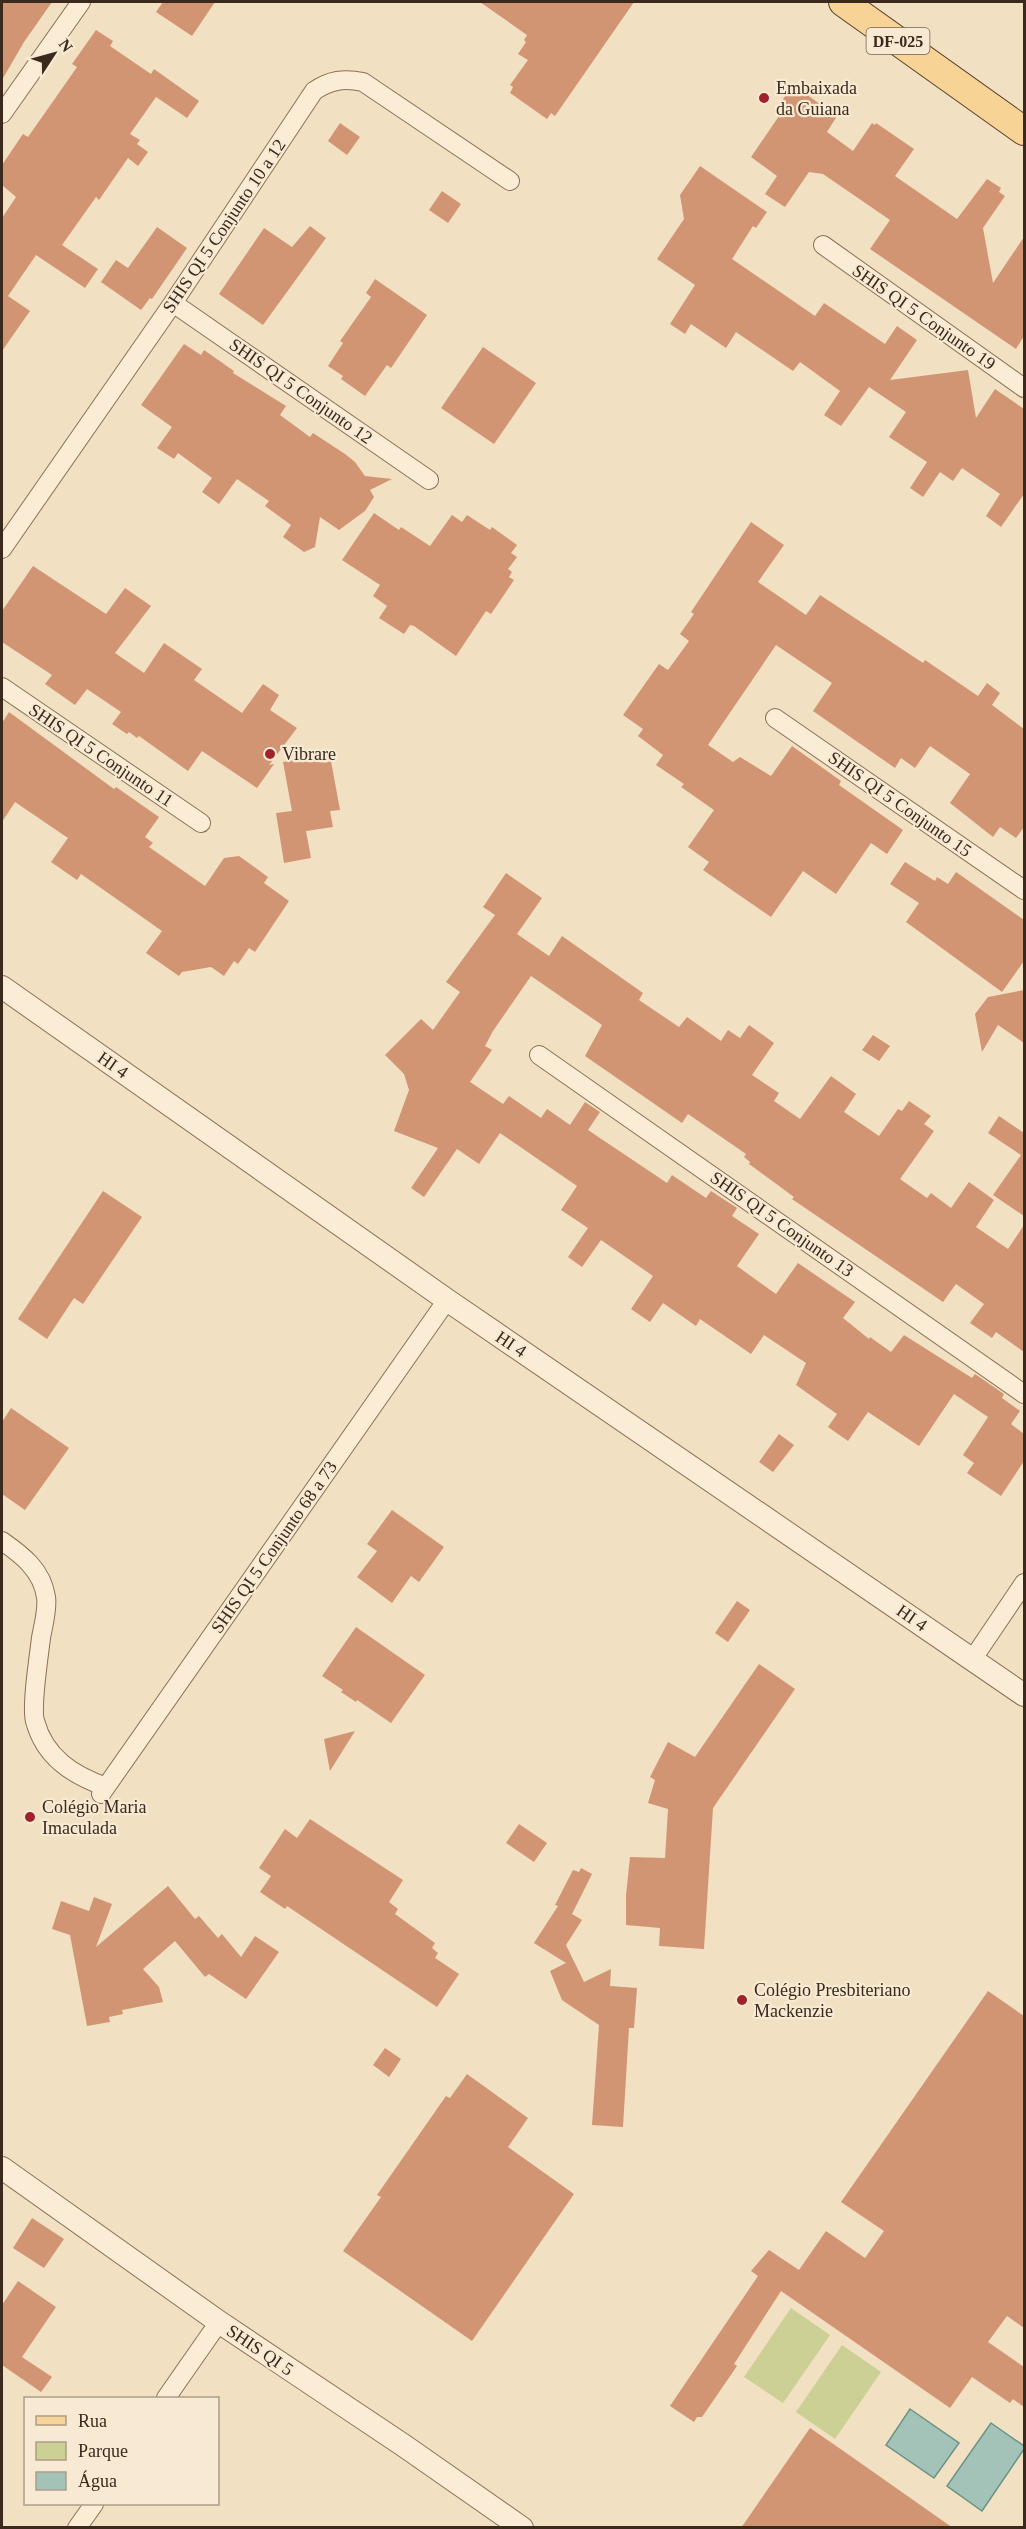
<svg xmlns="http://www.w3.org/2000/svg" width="1026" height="2529" viewBox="0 0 1026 2529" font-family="Georgia,serif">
	<rect width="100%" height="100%" fill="#f1e0c1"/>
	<!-- green -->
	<path fill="#cdd094" d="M 791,2308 L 830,2335 L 783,2403 L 744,2377 Z
		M 842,2345 L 881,2372 L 835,2439 L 796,2412 Z"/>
	<!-- water -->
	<path fill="#a4c3b8" stroke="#6a9286" stroke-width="1.5" d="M 910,2409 L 959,2443 L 934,2478 L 886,2445 Z
		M 991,2423 L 1024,2446 L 1024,2449 L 982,2511 L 947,2486 Z"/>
	<!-- building -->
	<path fill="#d29574" d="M 2,2 L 52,2 L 24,42 L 2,80 Z
		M 163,2 L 215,2 L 192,36 L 156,12 Z
		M 480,2 L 634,2 L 555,116 L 551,113 L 547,119 L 510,93 L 513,87 L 510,85 L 528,60 L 518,54 L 526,42 L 524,40 L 527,35 Z
		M 96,30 L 113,41 L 110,46 L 151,74 L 154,69 L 199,101 L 187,118 L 156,97 L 130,134 L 140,140 L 137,144 L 148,152 L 138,166 L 128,158 L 99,200 L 96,197 L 62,245 L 98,269 L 85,288 L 36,255 L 8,296 L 30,311 L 2,351 L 2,218 L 16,197 L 2,185 L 2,165 L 23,134 L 28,137 L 54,100 L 77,67 L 72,64 Z
		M 793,85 L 837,116 L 827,132 L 853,151 L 872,123 L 875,125 L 876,123 L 914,149 L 895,176 L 957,219 L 987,179 L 1001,188 L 999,192 L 1005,196 L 983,228 L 993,283 L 1024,237 L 1024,336 L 1016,349 L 870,249 L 890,220 L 823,174 L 809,172 L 785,207 L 765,194 L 777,176 L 751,157 L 779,116 L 774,112 Z
		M 340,123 L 360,137 L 347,155 L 328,141 Z
		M 700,166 L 767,212 L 756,228 L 753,226 L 732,259 L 815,316 L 824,303 L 885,344 L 897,326 L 917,340 L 890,380 L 968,370 L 976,418 L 995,389 L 1024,409 L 1024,494 L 1001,527 L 986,516 L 1000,494 L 962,468 L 953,481 L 940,472 L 923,497 L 910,488 L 927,462 L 889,437 L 906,412 L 869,387 L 841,426 L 824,415 L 840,391 L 800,362 L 793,371 L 736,332 L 726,348 L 691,324 L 685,334 L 670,324 L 695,285 L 657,259 L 684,219 L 680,195 Z
		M 442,191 L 461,204 L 448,223 L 429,210 Z
		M 310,226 L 326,238 L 263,325 L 219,294 L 264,228 L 292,247 Z
		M 157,227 L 187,248 L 152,299 L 150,298 L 141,310 L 101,282 L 116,260 L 128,268 Z
		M 375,279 L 427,315 L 391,368 L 387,365 L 365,396 L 341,379 L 343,376 L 328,366 L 343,343 L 340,341 L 371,297 L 366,293 Z
		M 184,344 L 201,355 L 204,350 L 234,371 L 233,373 L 286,406 L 280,415 L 310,437 L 313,433 L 345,454 L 355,462 L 365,476 L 392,479 L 370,490 L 374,497 L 365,511 L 339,530 L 320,517 L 315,547 L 304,552 L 283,537 L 291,525 L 265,506 L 269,501 L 237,479 L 219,504 L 202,492 L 212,478 L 178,453 L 174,459 L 157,448 L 172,427 L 141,405 Z
		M 483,347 L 536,383 L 494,444 L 441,408 Z
		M 374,513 L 399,530 L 401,527 L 430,546 L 452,515 L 462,522 L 467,515 L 490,530 L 492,527 L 517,545 L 511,553 L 517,557 L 508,569 L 512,572 L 509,577 L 514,580 L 491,614 L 486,611 L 456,656 L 414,626 L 410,625 L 404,634 L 379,618 L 387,606 L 373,596 L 380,585 L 342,560 Z
		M 751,522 L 784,545 L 758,582 L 806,615 L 820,595 L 923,663 L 925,660 L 978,696 L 987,683 L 1000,693 L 992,705 L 1024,729 L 1024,827 L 1016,838 L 1000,827 L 993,837 L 950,803 L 970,774 L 930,746 L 915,768 L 901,758 L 895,768 L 813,711 L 832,683 L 776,645 L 708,745 L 733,762 L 740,757 L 771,776 L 792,746 L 841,781 L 839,785 L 903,830 L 887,854 L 871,843 L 836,894 L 803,871 L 771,917 L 703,870 L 709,862 L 688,847 L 714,810 L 681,787 L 684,784 L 656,765 L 663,755 L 638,736 L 643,729 L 623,715 L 659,664 L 668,670 L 689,641 L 680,634 L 694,614 L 691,612 Z
		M 33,566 L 106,614 L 125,588 L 151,606 L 115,653 L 144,673 L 164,643 L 202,669 L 194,680 L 242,713 L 263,684 L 279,695 L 270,710 L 297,728 L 269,765 L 274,764 L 257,788 L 202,751 L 188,771 L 139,736 L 137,738 L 129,732 L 127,734 L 112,724 L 121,712 L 87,689 L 75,705 L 45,684 L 52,675 L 2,642 L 2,611 Z
		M 9,712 L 114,789 L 116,787 L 159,817 L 145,837 L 153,843 L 149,847 L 205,886 L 224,858 L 239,856 L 268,877 L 264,883 L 289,901 L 255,952 L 249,948 L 238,964 L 234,961 L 224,976 L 211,967 L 182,972 L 179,976 L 146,953 L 162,931 L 81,874 L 77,880 L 51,862 L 68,838 L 15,802 L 2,822 L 2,723 Z
		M 323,755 L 324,763 L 331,761 L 340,810 L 330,811 L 333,827 L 306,831 L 311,858 L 284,863 L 276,813 L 292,811 L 283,762 Z
		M 905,862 L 935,881 L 937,877 L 948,884 L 956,872 L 1024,920 L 1024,961 L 1002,992 L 906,922 L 919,903 L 890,884 Z
		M 506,873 L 542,898 L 517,934 L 549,956 L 562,936 L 643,993 L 639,1000 L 679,1027 L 687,1017 L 721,1041 L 728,1030 L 740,1038 L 749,1025 L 774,1043 L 752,1075 L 779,1093 L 774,1101 L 800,1119 L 831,1076 L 856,1094 L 844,1112 L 879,1136 L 898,1109 L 902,1111 L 909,1101 L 931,1116 L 924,1124 L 934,1131 L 900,1179 L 927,1198 L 931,1193 L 951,1208 L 969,1182 L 994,1200 L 976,1227 L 1008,1249 L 1024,1225 L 1024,1352 L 996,1332 L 992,1338 L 970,1323 L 984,1304 L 956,1284 L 943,1302 L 792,1199 L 794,1197 L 749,1164 L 750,1162 L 744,1157 L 746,1154 L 688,1114 L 682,1123 L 585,1056 L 602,1025 L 531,976 L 493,1031 L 485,1046 L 492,1050 L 470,1082 L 503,1104 L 509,1096 L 541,1118 L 547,1109 L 570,1125 L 585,1102 L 600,1112 L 588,1130 L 667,1183 L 672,1175 L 706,1198 L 711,1191 L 737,1208 L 732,1216 L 759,1234 L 737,1266 L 776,1294 L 798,1263 L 855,1302 L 843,1318 L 869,1339 L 870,1337 L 891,1352 L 904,1335 L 972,1378 L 975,1374 L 1004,1394 L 1002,1398 L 1020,1411 L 1011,1424 L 1024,1434 L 1024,1461 L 1001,1496 L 967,1473 L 974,1463 L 963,1455 L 988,1417 L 954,1394 L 919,1446 L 868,1412 L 848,1441 L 828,1427 L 837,1414 L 796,1385 L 806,1363 L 764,1335 L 751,1354 L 700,1319 L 696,1326 L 663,1303 L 650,1322 L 631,1309 L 653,1276 L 601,1240 L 582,1267 L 568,1257 L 588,1228 L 561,1210 L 577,1186 L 500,1133 L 479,1164 L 457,1149 L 424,1197 L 411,1188 L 438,1148 L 394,1131 L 409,1090 L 404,1074 L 385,1055 L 421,1019 L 433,1030 L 460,992 L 446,982 L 495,915 L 483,907 Z
		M 1024,990 L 1024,1043 L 998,1025 L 982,1052 L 975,1014 L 988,997 Z
		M 873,1035 L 890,1046 L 879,1061 L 862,1050 Z
		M 999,1116 L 1024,1133 L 1024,1216 L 993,1195 L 1021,1155 L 988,1133 Z
		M 103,1191 L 142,1217 L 83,1304 L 74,1298 L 47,1339 L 18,1319 Z
		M 11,1408 L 69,1448 L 25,1510 L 2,1494 L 2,1422 Z
		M 779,1434 L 794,1445 L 773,1472 L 759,1462 Z
		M 392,1510 L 444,1547 L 419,1582 L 411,1576 L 392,1603 L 357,1577 L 377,1551 L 367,1544 Z
		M 737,1601 L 750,1610 L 728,1642 L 715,1633 Z
		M 356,1627 L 425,1675 L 391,1723 L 357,1700 L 356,1702 L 341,1692 L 343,1690 L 322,1676 Z
		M 759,1664 L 795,1689 L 713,1808 L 704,1949 L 659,1946 L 660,1928 L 626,1925 L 626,1895 L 630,1857 L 665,1858 L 668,1809 L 648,1803 L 655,1780 L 650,1777 L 668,1742 L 695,1757 Z
		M 355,1731 L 330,1771 L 324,1739 Z
		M 310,1819 L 403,1880 L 389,1902 L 398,1909 L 395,1914 L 435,1943 L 432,1948 L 438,1953 L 435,1958 L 459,1974 L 437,2007 L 287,1906 L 285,1909 L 260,1892 L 271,1876 L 259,1868 L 285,1829 L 297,1838 Z
		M 519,1824 L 547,1843 L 534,1862 L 506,1843 Z
		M 581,1868 L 592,1874 L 572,1914 L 582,1920 L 566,1945 L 584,1982 L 611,1969 L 610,1986 L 637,1988 L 634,2028 L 629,2028 L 623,2127 L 592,2125 L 599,2025 L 562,2000 L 550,1971 L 566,1963 L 534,1943 L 558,1906 L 555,1905 L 573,1870 L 579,1872 Z
		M 168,1886 L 195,1919 L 199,1916 L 218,1938 L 222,1934 L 241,1957 L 255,1936 L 279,1952 L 246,1999 L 209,1974 L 205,1977 L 175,1941 L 143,1969 L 159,1987 L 163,2002 L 122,2010 L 123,2014 L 109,2017 L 110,2022 L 87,2026 L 70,1935 L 52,1929 L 61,1901 L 89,1911 L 94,1897 L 112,1904 L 96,1947 Z
		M 988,1991 L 1024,2016 L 1024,2328 L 1007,2316 L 988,2342 L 1024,2367 L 1024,2407 L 1013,2399 L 1010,2403 L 972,2377 L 950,2408 L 781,2291 L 734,2364 L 737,2366 L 702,2417 L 697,2417 L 694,2422 L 670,2406 L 758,2276 L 751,2271 L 769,2250 L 799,2270 L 826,2231 L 865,2258 L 884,2231 L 841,2202 Z
		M 385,2048 L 401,2059 L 389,2077 L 373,2065 Z
		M 467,2074 L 528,2118 L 508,2147 L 574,2194 L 472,2341 L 343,2251 L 381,2197 L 377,2195 L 446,2096 L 450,2098 Z
		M 32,2218 L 64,2239 L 44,2268 L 13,2248 Z
		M 18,2281 L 56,2307 L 22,2357 L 52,2377 L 41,2392 L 2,2365 L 2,2305 Z
		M 810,2428 L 842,2450 L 953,2528 L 741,2528 Z"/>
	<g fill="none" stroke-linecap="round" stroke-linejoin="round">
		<!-- minor casing -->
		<g stroke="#8c7057" stroke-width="20">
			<path id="minor" d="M 2,114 L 81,2
				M 823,245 L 1024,388
				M 173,303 L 429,480
				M 2,549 L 173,303 L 314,91 C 330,80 344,78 363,82 L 510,181
				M 2,687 L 201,823
				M 775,718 L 1024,890
				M 539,1055 L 1024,1394
				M 2,1541 C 22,1555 42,1570 46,1597 C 48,1609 43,1626 41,1638 C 39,1655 31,1707 35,1721 C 45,1758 73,1775 106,1787
				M 972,1660 L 1024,1583
				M 101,1794 L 447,1300
				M 166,2398 L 219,2322
				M 77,2528 L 94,2504"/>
		</g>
		<!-- tertiary casing -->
		<g stroke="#8c7057" stroke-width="24">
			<path id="tertiary" d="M 2,987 L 447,1300 L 1024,1695
				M 2,2168 L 219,2322 L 403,2445 L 522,2528"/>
		</g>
		<!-- primary casing -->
		<g stroke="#5a3e2c" stroke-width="30">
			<path id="primary" d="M 843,2 L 1024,131"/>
		</g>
		<!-- minor -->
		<use href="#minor" stroke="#fbedd5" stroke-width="18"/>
		<!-- tertiary -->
		<use href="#tertiary" stroke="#fbedd5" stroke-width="22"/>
		<!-- primary -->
		<use href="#primary" stroke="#f7d396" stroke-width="28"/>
	</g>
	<!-- markers -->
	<g fill="#a0232c" stroke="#f8ead2" stroke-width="2">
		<circle cx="764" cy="98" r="6"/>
		<circle cx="270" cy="754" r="6"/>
		<circle cx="30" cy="1817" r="6"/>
		<circle cx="742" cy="2000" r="6"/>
	</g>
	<g text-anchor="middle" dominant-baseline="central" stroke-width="4.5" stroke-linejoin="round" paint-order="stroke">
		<!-- shield labels -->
		<rect fill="#f8ead2" stroke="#746353" stroke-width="1.5" x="866.5" y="28" width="63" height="26" rx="4.5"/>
		<g font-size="16" font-weight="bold" fill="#3b291d">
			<text x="898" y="41">DF-025</text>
		</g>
		<!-- poi labels -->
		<g font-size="18" fill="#3b291d" stroke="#f8ead2" text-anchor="start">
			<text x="776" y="88">Embaixada<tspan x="776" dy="21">da Guiana</tspan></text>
			<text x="282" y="754">Vibrare</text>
			<text x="42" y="1807">Colégio Maria<tspan x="42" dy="21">Imaculada</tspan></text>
			<text x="754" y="1990">Colégio Presbiteriano<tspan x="754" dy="21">Mackenzie</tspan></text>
		</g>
		<!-- street labels -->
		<g font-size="18" fill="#3b291d" stroke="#f8ead2">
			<text transform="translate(224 226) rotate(-56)">SHIS QI 5 Conjunto 10 a 12</text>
			<text transform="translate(924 317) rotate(35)">SHIS QI 5 Conjunto 19</text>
			<text transform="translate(301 391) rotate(35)">SHIS QI 5 Conjunto 12</text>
			<text transform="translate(101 755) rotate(34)">SHIS QI 5 Conjunto 11</text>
			<text transform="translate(900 804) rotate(35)">SHIS QI 5 Conjunto 15</text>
			<text transform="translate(113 1065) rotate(35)">HI 4</text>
			<text transform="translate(782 1224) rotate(35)">SHIS QI 5 Conjunto 13</text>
			<text transform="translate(511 1344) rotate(34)">HI 4</text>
			<text transform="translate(274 1547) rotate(-55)">SHIS QI 5 Conjunto 68 a 73</text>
			<text transform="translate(912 1618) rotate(35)">HI 4</text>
			<text transform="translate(260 2350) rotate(34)">SHIS QI 5</text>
		</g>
	</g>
	<!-- border -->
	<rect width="1026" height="2529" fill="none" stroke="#3b291d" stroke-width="6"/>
	<!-- legend -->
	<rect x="24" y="2397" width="195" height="108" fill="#f8ead2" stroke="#ac9d8a" stroke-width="1.5"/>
	<rect x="36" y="2416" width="30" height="9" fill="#f7d396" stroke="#ac9d8a" stroke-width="1.5"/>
	<text x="78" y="2427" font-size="18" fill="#3b291d">Rua</text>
	<rect x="36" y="2442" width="30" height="18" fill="#cdd094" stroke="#ac9d8a" stroke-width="1.5"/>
	<text x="78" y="2457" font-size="18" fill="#3b291d">Parque</text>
	<rect x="36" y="2472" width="30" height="18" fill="#a4c3b8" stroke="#ac9d8a" stroke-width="1.5"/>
	<text x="78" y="2487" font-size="18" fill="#3b291d">Água</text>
	<!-- north arrow -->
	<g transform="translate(54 54) rotate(54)" stroke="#f8ead2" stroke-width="4.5" paint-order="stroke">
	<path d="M0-4.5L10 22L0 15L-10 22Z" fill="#3b291d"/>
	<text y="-9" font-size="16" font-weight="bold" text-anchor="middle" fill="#3b291d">N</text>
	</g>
</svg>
